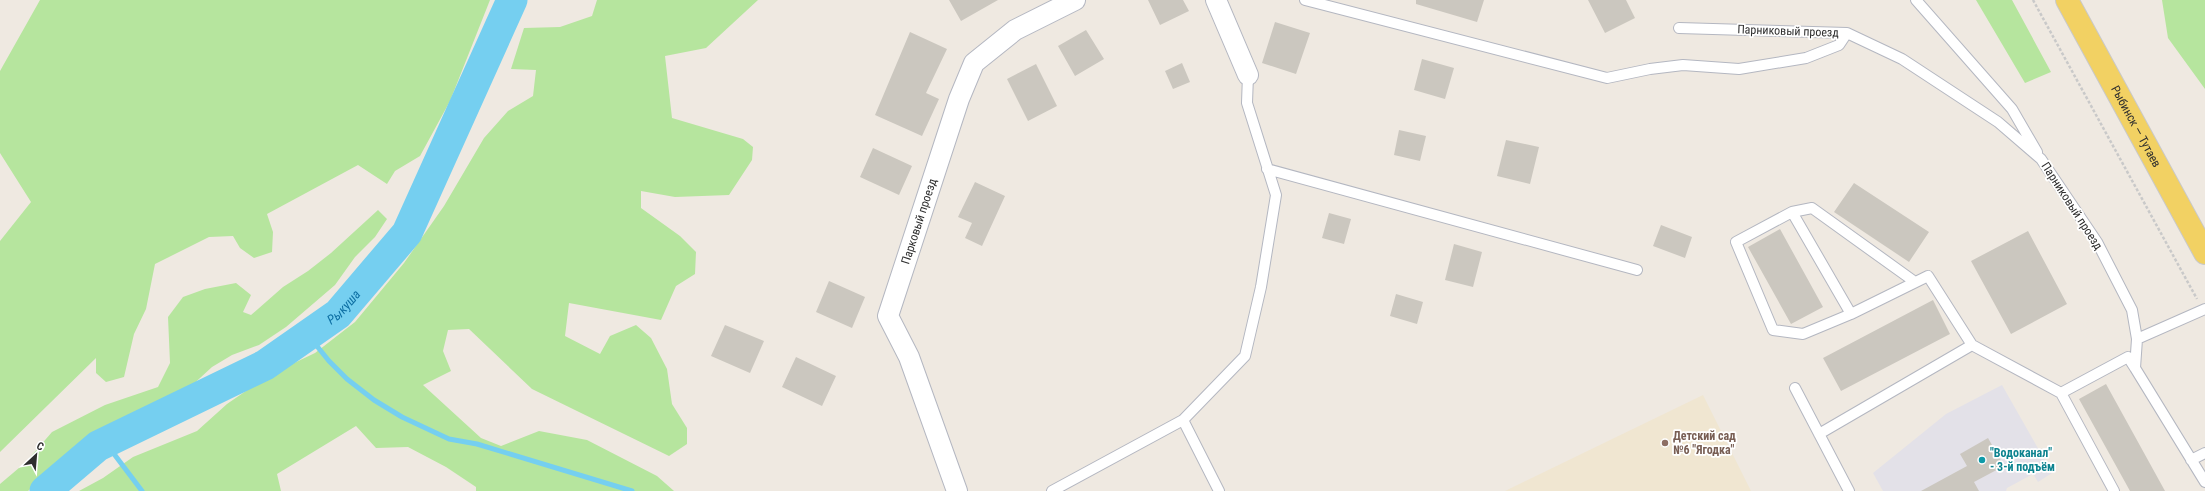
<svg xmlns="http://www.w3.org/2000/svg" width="2205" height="491" viewBox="0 0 2205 491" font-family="'Roboto Condensed',sans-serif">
	<rect width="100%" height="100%" fill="#efe9e1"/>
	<!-- industrial -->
	<path fill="#e3e1e8" d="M 2002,385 L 2052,473 L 2038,482 L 2033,474 L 2007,488 L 2006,491 L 1883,491 L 1873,473 L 1946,414 Z"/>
	<!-- education -->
	<path fill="#f0e6d1" d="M 1703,395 L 1751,491 L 1505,491 Z"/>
	<!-- green -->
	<path fill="#b6e59e" d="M 40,0 L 490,0 L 450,101 L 420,156 L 395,171 L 387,184 L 358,165 L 267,214 L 273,232 L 272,252 L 254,258 L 240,248 L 233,236 L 209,237 L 155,264 L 146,309 L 134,334 L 124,377 L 106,382 L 96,373 L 96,358 L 0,452 L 0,241 L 31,202 L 0,153 L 0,71 Z
		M 597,0 L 758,0 L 706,48 L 665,56 L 672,118 L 743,139 L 753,147 L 752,160 L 729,195 L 675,197 L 641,191 L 641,208 L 680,236 L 696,252 L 695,274 L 676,286 L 661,320 L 569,303 L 565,336 L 600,354 L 610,336 L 636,325 L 651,338 L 667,369 L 672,404 L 687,428 L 687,444 L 669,456 L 532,389 L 469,329 L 448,330 L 443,351 L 451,371 L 423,385 L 481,438 L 501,446 L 539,431 L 587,440 L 657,476 L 674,491 L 476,491 L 476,487 L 446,467 L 408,447 L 376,448 L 356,426 L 277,474 L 281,491 L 79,491 L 103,478 L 133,457 L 197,431 L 227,404 L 269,375 L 315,353 L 355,322 L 404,263 L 444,206 L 484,138 L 508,111 L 533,96 L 536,70 L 511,69 L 524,28 L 560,27 L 592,16 Z
		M 1976,0 L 2012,0 L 2051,72 L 2025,83 Z
		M 2162,0 L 2205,0 L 2205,89 L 2168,38 Z
		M 378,210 L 387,219 L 375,237 L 355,257 L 335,285 L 286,327 L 259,345 L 232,355 L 212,367 L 187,390 L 117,422 L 85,440 L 28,491 L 0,491 L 0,484 L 26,462 L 52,432 L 105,405 L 158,387 L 170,363 L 168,317 L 183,297 L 205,289 L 236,283 L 251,295 L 243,312 L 251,315 L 283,287 L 308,271 L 331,253 Z"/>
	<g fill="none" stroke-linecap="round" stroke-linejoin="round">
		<!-- stream -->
		<path stroke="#75cff0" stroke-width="5" d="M 308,335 L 329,361 L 347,379 L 374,400 L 402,417 L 449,439 L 477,444 L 632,491
			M 105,442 L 142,491"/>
		<!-- river -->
		<path stroke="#75cff0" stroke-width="31" id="s1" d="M 45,491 L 98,446 L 265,365 L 338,314 L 407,233 L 512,0"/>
	</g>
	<!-- building -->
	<path fill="#cbc7bf" d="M 949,0 L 998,0 L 961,21 Z
		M 1148,0 L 1183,0 L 1189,11 L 1160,25 Z
		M 1416,0 L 1484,0 L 1477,22 L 1416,4 Z
		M 1588,0 L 1626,0 L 1635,18 L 1605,33 Z
		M 1275,22 L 1310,33 L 1296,74 L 1262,63 Z
		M 1086,30 L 1104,59 L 1075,76 L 1058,46 Z
		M 910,32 L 947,49 L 926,93 L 939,99 L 922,136 L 875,115 Z
		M 1422,59 L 1454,68 L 1445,99 L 1414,90 Z
		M 1182,63 L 1190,82 L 1173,89 L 1165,71 Z
		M 1036,64 L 1057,106 L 1028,121 L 1007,79 Z
		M 1399,130 L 1426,136 L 1420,161 L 1394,155 Z
		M 1506,140 L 1539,147 L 1530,184 L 1497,176 Z
		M 873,148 L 912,166 L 899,195 L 860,177 Z
		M 975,182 L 1005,196 L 982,246 L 965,238 L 972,223 L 958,217 Z
		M 1854,183 L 1929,232 L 1909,262 L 1834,212 Z
		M 1329,213 L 1351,219 L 1344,244 L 1322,238 Z
		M 1661,225 L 1692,237 L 1685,258 L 1653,246 Z
		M 1780,229 L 1823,307 L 1791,324 L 1748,247 Z
		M 2028,231 L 2067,304 L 2011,334 L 1971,261 Z
		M 1454,244 L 1482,252 L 1473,287 L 1445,280 Z
		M 829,281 L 865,297 L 852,328 L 816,312 Z
		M 1396,294 L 1423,302 L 1417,324 L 1390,316 Z
		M 1933,300 L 1950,334 L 1841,391 L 1823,358 Z
		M 725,325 L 764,341 L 750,373 L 711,356 Z
		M 796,357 L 836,376 L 822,406 L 782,387 Z
		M 2106,384 L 2165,491 L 2130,491 L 2079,399 Z
		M 1988,438 L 2004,466 L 1974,482 L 1979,491 L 1921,491 L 1967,466 L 1960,454 Z"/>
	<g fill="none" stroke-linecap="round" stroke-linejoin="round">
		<!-- lane casing -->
		<g stroke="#b4b7c1" stroke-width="12">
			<path id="lane" d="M 1305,0 L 1607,78 L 1650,69 L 1683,65 L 1739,69 L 1806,58 L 1839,45 L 1847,33
				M 1916,0 L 2012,109 L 2037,152
				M 1679,28 L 1847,33 L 1902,59 L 1998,122 L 2041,159 L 2097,242 L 2132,310 L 2137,339 L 2135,368 L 2205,482
				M 1267,169 L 1637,270
				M 1792,212 L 1736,242 L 1773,330 L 1803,334 L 1851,314
				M 1915,282 L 1812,208 L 1792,212 L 1851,314 L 1928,276 L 1972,345
				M 2137,339 L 2205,309
				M 1795,388 L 1849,491
				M 1183,420 L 1219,491
				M 1819,434 L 1972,345 L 2061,393
				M 2191,460 L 2205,453
				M 1052,491 L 1183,420 L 1245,356 L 1261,287 L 1276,195 L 1247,103 L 1248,75
				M 2114,491 L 2061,393 L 2128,357 L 2135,368"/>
		</g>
		<!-- street casing -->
		<g stroke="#b4b7c1" stroke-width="22">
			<g id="street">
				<path d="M 1216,0 L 1248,75"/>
				<path id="s2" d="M 957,491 L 909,357 L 888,316 L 959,99 L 974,63 L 1015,30 L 1075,0"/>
			</g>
		</g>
		<!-- primary casing -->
		<g stroke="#c9c9c9" stroke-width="24">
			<g id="primary">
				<path id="s3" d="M 2067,0 L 2205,253"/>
			</g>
		</g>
		<!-- path -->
		<path stroke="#c9c9c9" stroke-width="2.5" stroke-dasharray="3 2" stroke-linecap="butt" d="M 2033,0 L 2197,299"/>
		<!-- lane -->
		<use href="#lane" stroke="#fff" stroke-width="10"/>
		<!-- street -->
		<use href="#street" stroke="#fff" stroke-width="20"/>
		<!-- primary -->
		<use href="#primary" stroke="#f2d163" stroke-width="22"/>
	</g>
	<!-- markers -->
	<circle fill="#8d6e63" stroke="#fff" stroke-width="1.5" cx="1665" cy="443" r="4"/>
	<circle fill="#0f9aa8" stroke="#fff" stroke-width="1.5" cx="1982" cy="460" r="4"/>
	<g text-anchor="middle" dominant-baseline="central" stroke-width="3.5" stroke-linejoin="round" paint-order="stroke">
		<!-- street labels -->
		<g font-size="12" fill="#2e2e2e" stroke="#fff">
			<text transform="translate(1788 31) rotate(2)">Парниковый проезд</text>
			<text stroke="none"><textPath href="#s3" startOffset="144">Рыбинск — Тутаев</textPath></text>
			<text transform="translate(2072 206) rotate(57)">Парниковый проезд</text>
			<text stroke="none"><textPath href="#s2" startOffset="288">Парковый проезд</textPath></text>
		</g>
		<!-- education labels -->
		<g font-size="12" font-weight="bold" fill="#785e54" stroke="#fff" text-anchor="start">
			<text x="1673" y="436">Детский сад<tspan x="1673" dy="14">№6 "Ягодка"</tspan></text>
		</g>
		<!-- culture labels -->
		<g font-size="12" font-weight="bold" fill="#0d838f" stroke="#fff" text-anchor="start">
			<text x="1990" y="453">"Водоканал"<tspan x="1990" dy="14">- 3-й подъём</tspan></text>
		</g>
		<!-- water labels -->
		<g font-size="13" font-style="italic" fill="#0d6fa3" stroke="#fff">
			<text stroke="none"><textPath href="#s1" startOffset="353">Рыкуша</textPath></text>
		</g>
	</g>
	<!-- north arrow -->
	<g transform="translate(36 455) rotate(26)" stroke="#ffffff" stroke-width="3" paint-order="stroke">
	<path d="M0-3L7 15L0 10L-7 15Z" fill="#2e2e2e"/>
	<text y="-6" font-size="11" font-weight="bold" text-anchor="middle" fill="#2e2e2e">С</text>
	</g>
</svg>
